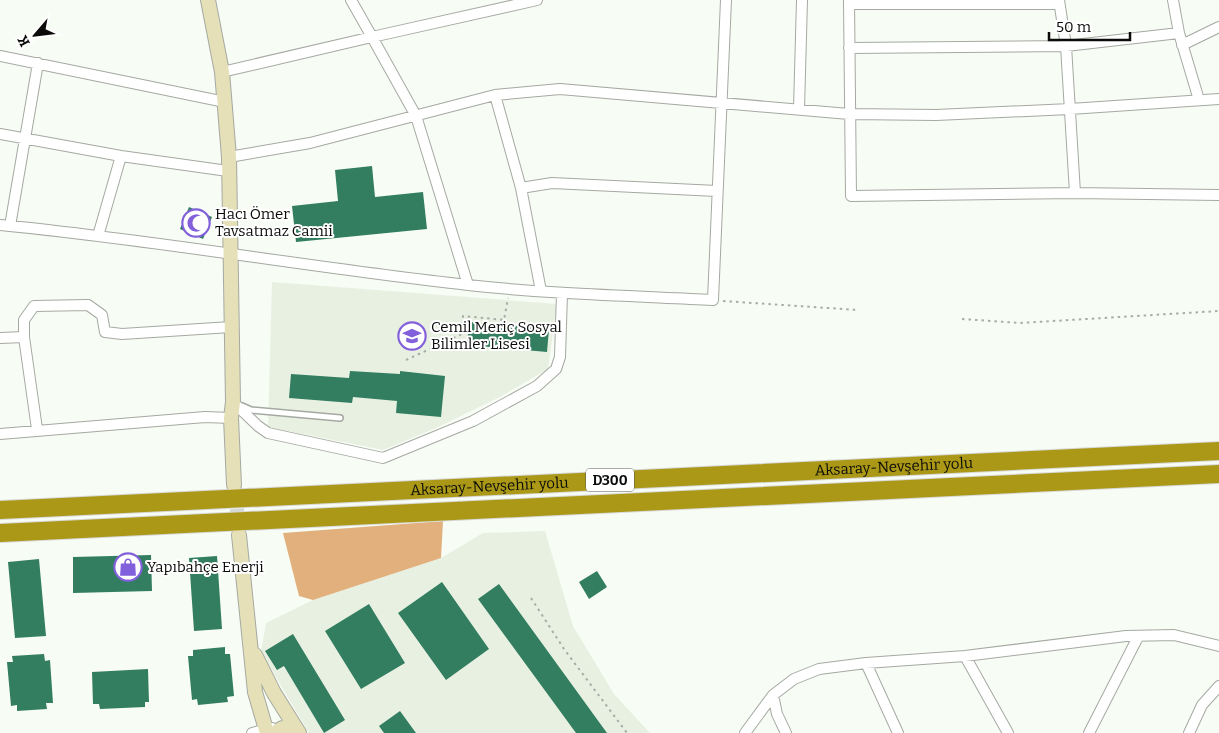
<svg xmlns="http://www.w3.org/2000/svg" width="1219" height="733" viewBox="0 0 1219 733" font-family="Bitter,serif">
	<rect width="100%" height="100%" fill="#f7fcf4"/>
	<!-- built -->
	<path fill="#e8f0e2" d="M 272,282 L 557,304 L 548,369 L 500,397 L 436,428 L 383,450 L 268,427 Z
		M 545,531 L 573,626 L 614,694 L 650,733 L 309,733 L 261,652 L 266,623 L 313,600 L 441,558 L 483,533 Z"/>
	<!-- forest -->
	<path fill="#e1b07c" d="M 443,521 L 441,558 L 313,600 L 299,596 L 283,533 Z"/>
	<!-- building -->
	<path fill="#337e60" d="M 372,166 L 375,197 L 423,192 L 427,229 L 296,242 L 292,206 L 338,201 L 335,170 Z
		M 189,207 L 212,217 L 203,239 L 180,229 Z
		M 469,322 L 549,329 L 547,352 L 467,345 Z
		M 350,371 L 400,374 L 400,371 L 445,376 L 441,417 L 396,413 L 397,401 L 353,397 L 352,403 L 289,398 L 291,374 L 349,378 Z
		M 151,555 L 152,591 L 73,593 L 73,557 Z
		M 217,556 L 222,629 L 194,631 L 189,558 Z
		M 39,559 L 46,636 L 15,638 L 8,562 Z
		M 597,571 L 607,587 L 589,599 L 579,582 Z
		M 442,582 L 489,649 L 446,680 L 398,613 Z
		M 499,584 L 607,733 L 576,733 L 478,599 Z
		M 369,604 L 405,663 L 361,689 L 325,631 Z
		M 293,634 L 345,720 L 324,733 L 284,666 L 277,670 L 265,651 Z
		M 225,647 L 225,654 L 230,654 L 234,696 L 227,697 L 228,702 L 198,705 L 197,699 L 192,700 L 188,656 L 193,656 L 193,650 Z
		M 44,654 L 45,661 L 50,660 L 53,703 L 46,703 L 47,709 L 17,711 L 17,705 L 11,706 L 7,662 L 13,662 L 12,656 Z
		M 148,669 L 149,702 L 145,702 L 145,707 L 100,709 L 99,704 L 93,704 L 92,672 Z
		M 400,711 L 416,733 L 384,733 L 379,726 Z"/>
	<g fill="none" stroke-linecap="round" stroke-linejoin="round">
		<!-- secondary-tunnel -->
		<path stroke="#d4d8d1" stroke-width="14" stroke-dasharray="14 7" stroke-linecap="butt" d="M 235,488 L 239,532"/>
		<!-- lane casing -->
		<g stroke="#a5a9a2" stroke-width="8">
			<path id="lane" d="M 242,406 L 251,410 L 340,418"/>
		</g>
		<!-- street casing -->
		<g stroke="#a5a9a2" stroke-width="12">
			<path id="street" d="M 351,0 L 372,37 L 537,0
				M 849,0 L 851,196 L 1075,193 L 1219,195
				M 1059,0 L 1066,46 L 1075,193
				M 1173,0 L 1179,33 L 1199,100
				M 849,4 L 1059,4
				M 1182,45 L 1219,27
				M 849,48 L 1066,46 L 1179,33
				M 0,56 L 225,102
				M 222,72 L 372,37 L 416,116 L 468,285
				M 495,95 L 521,188 L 541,291
				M 799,109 L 802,0
				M 0,134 L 121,156 L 228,171
				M 229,157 L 310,143 L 495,95 L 560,89 L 849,114 L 936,115 L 1070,109 L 1219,99
				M 521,188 L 552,183 L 717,191
				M 0,225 C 157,240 312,268 468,285 C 549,294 631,296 713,300 L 726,0
				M 10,226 L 38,63
				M 98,236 L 121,156
				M 0,338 L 24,337
				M 233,402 L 258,426 L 268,433 L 383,458 L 473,421 L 537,386 L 556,369 L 560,357 L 562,293
				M 37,429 L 24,337 L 24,320 L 34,306 L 88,305 L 102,315 L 105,332 L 122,334 L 231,327
				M 0,434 L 205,417 L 231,418
				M 965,656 L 1008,733
				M 866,663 L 898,733
				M 773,695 L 777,714 L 786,733
				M 252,733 L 272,728
				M 745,733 L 773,695 L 794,679 L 819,669 L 866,663 L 965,656 L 1126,636 L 1174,635 L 1219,646
				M 1089,733 L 1138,637
				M 1189,733 L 1202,705 L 1219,686"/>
		</g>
		<!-- secondary casing -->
		<g stroke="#a5a9a2" stroke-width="16">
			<path id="secondary" d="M 208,0 L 222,72 L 229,157 L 233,402 L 231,418 L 234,485
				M 239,535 L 255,692 L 267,733
				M 255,655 L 274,693 L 299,733
				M 276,733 C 283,725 292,726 299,733"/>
		</g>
		<!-- highway casing -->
		<g stroke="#d8d8d8" stroke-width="20">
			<g id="highway">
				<path id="s1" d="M 0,510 L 1219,451"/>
				<path d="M 0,533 L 1219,474"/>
			</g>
		</g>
		<!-- path -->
		<path stroke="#aaada7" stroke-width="2" stroke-dasharray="2.5 4" stroke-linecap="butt" d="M 723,301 L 858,310
			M 962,319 L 1020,323 L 1219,311
			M 406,360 L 462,334 L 463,316 L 504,320 L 508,298
			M 531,598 L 564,649 L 627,733"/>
		<!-- lane -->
		<use href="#lane" stroke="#fff" stroke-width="5"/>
		<!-- street -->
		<use href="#street" stroke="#fff" stroke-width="10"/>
		<!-- secondary -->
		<use href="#secondary" stroke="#e6e0b9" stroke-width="14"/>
		<!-- highway -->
		<use href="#highway" stroke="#aa9816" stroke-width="18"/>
	</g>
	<!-- icons -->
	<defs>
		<g id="mosque-ring" transform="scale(1.4375)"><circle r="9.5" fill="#fff" stroke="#8360db" stroke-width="1.5"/><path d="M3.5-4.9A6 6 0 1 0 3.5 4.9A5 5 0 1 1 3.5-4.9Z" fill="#8360db"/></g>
		<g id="school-ring" transform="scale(1.4375)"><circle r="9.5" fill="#fff" stroke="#8360db" stroke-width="1.5"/><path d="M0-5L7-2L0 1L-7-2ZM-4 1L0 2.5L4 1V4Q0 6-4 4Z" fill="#8360db"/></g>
		<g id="shop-ring" transform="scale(1.4375)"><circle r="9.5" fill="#fff" stroke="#8360db" stroke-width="1.5"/><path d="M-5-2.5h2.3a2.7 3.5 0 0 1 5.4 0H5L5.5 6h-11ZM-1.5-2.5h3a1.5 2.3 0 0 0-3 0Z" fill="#8360db"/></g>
	</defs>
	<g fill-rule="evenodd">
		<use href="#mosque-ring" x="196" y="223"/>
		<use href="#school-ring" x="412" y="336"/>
		<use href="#shop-ring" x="128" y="567"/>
	</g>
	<g text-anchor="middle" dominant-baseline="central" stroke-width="4" stroke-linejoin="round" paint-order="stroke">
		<!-- shield labels -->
		<rect fill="#fff" stroke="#545554" stroke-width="1" x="586" y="468.5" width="48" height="23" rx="4"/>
		<g font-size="14" font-weight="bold" fill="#0b0c0a">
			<text x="610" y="480">D300</text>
		</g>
		<!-- poi labels -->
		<g font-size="15" fill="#0b0c0a" stroke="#fff" text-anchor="start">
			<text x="215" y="214">Hacı Ömer<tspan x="215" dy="17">Tavsatmaz Camii</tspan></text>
			<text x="431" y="327">Cemil Meriç Sosyal<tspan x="431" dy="17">Bilimler Lisesi</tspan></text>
			<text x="147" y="567">Yapıbahçe Enerji</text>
		</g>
		<!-- street labels -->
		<g font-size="15" fill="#0b0c0a" stroke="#fff">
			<text stroke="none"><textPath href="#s1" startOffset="895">Aksaray-Nevşehir yolu</textPath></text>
			<text stroke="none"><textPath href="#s1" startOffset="490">Aksaray-Nevşehir yolu</textPath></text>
		</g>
	</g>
	<!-- north arrow -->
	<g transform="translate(35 35) rotate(242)" stroke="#ffffff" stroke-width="4" paint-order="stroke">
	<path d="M0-4L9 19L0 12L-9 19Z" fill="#0b0c0a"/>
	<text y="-8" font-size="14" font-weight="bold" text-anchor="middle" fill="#0b0c0a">K</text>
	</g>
	<!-- scale -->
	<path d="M1049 32v8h81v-8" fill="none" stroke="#0b0c0a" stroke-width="2.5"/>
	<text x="1056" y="32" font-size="15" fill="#0b0c0a" stroke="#ffffff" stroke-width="4" paint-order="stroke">50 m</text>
</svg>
